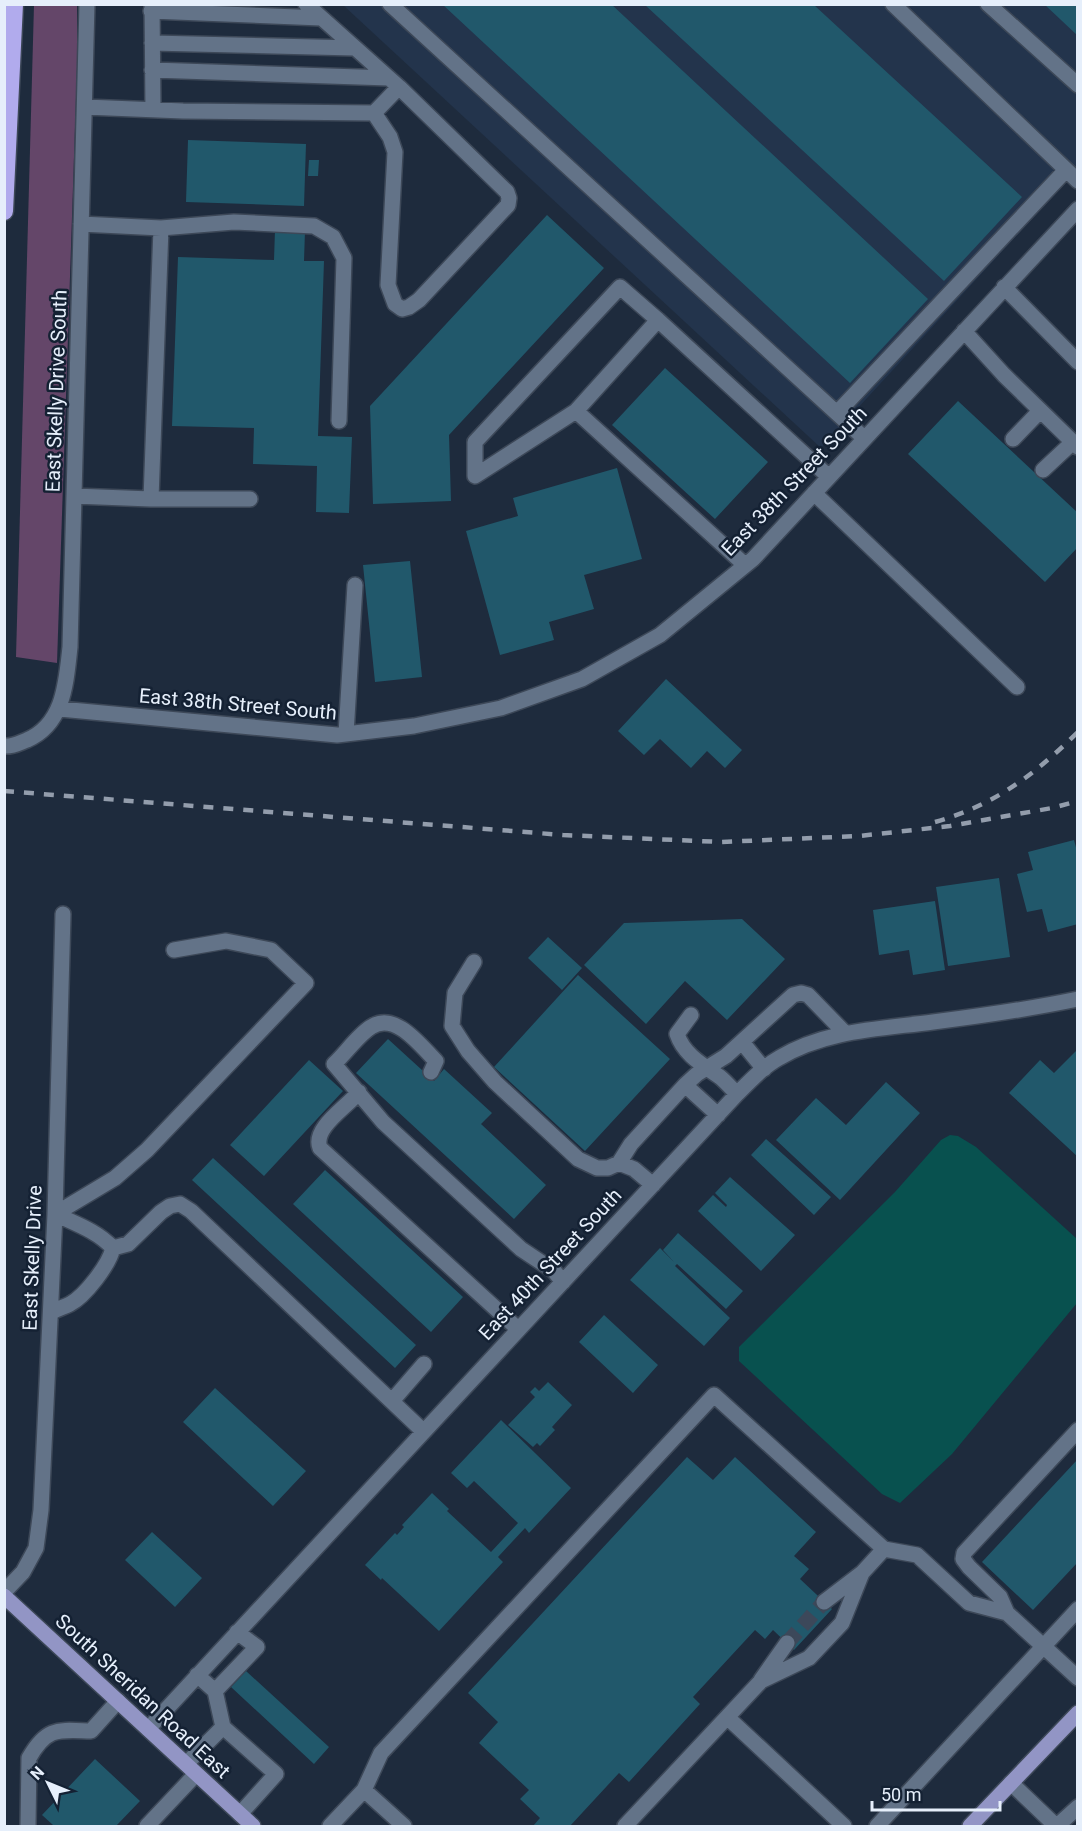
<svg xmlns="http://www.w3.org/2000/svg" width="1082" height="1831" viewBox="0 0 1082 1831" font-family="Roboto,sans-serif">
	<rect width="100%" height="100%" fill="#1e2b3d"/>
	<!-- built -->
	<path fill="#23344c" d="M 343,5 L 1077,5 L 1077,170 L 821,448 Z"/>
	<!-- green -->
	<path fill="#644669" d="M 34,5 L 77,5 L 77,68 L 57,663 L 16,657 Z"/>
	<!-- water -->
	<path fill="#08514f" d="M 950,1135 L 958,1136 L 976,1147 L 1077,1239 L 1077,1303 L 952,1454 L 900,1503 L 882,1494 L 739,1361 L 739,1347 L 895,1192 L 941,1140 Z"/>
	<!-- building -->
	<path fill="#21586b" d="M 442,4 L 611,4 L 928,299 L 850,383 Z
		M 1044,4 L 1078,4 L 1078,36 Z
		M 645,5 L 814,5 L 1022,197 L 944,281 Z
		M 188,140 L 306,144 L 304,206 L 186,202 Z
		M 309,160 L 319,160 L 318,176 L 308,176 Z
		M 547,215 L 604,268 L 449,435 L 451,501 L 373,504 L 370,406 Z
		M 275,230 L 305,231 L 304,261 L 324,261 L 318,436 L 352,437 L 349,513 L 316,512 L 317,466 L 253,464 L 254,428 L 172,426 L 178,257 L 274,260 Z
		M 665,368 L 768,462 L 715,519 L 612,425 Z
		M 958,401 L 1078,513 L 1078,547 L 1045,582 L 908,454 Z
		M 617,468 L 642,559 L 584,575 L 594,609 L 549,622 L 554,640 L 500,655 L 466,531 L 518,516 L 513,498 Z
		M 410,561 L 422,677 L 375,682 L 363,565 Z
		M 666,679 L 742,750 L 725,768 L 707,751 L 691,768 L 660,739 L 644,755 L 618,731 Z
		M 1074,840 L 1078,855 L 1078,924 L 1048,932 L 1042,909 L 1027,912 L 1017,874 L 1033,870 L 1028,852 Z
		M 999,878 L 1010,957 L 948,966 L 936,887 Z
		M 935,901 L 945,970 L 913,975 L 909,950 L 879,955 L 873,910 Z
		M 742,919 L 785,959 L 727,1020 L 685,981 L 646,1024 L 584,965 L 624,923 Z
		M 548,937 L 582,968 L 562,990 L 528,958 Z
		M 578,975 L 670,1059 L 585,1151 L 494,1067 Z
		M 388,1039 L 434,1081 L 444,1069 L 492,1113 L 481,1124 L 546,1185 L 514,1219 L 356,1073 Z
		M 1078,1049 L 1078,1157 L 1009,1093 L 1040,1060 L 1054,1073 Z
		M 309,1060 L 343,1091 L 264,1176 L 230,1145 Z
		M 886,1082 L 920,1113 L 840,1200 L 776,1140 L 816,1098 L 846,1125 Z
		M 766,1139 L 831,1197 L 814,1215 L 751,1155 Z
		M 213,1158 L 416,1345 L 395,1368 L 192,1180 Z
		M 325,1170 L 463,1297 L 431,1332 L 293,1204 Z
		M 730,1177 L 795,1235 L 761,1271 L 698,1211 L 713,1195 L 726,1207 L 727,1205 L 715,1193 Z
		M 678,1233 L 743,1291 L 726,1309 L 677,1264 L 675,1266 L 730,1318 L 704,1346 L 630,1280 L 660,1248 L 674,1262 L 663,1250 Z
		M 604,1315 L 658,1365 L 633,1393 L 579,1342 Z
		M 548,1382 L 572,1405 L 552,1427 L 555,1430 L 540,1446 L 537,1443 L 533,1447 L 508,1425 L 535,1397 L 530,1392 L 535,1387 L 539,1391 Z
		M 215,1388 L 306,1471 L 273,1506 L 183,1422 Z
		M 501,1420 L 571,1488 L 529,1533 L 525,1528 L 498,1557 L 503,1562 L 439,1631 L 382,1578 L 381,1580 L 365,1565 L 395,1533 L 397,1535 L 404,1527 L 402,1525 L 432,1493 L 449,1509 L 447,1511 L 491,1552 L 518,1523 L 474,1481 L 467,1488 L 451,1473 Z
		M 687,1457 L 713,1480 L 735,1457 L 816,1532 L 794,1556 L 809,1569 L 800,1579 L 832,1609 L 794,1650 L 773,1630 L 765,1639 L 755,1630 L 693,1697 L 700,1704 L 629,1782 L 619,1773 L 570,1826 L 533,1826 L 540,1818 L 520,1799 L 529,1790 L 479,1743 L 498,1722 L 468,1693 Z
		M 1078,1459 L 1078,1562 L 1033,1610 L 982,1562 Z
		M 152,1532 L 202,1578 L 175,1607 L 125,1560 Z
		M 246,1671 L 329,1747 L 314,1764 L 231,1687 Z
		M 95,1759 L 140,1801 L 116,1826 L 52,1826 L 53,1825 L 42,1815 Z"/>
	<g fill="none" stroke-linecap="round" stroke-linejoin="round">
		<!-- minor-tunnel -->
		<path stroke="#3c485a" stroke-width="15" stroke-dasharray="15 8" stroke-linecap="butt" d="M 787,1643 L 824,1602"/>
		<!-- minor casing -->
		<g stroke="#3d4858" stroke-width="18">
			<path id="minor" d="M 152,4 L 153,110
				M 390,4 L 864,438
				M 893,4 L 1078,181
				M 988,4 L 1078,85
				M 151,11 L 321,18
				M 152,43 L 354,48
				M 152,70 L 389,78
				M 85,107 L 183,111 L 374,113 L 399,87 L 306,4
				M 374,113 L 390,137 L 395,152 L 388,285 L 395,304 L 402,309 L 409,307 L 419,300 L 508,205 L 509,198 L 507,192 L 399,87
				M 81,224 L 161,228 L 234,222 L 314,226 L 333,237 L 344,258 L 339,421
				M 1004,287 L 1078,362
				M 964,331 L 1004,375 L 1078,447
				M 576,411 L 475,476 L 475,442 L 620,287 L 658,320
				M 837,413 L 1066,170
				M 1013,439 L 1040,411
				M 1043,470 L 1073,442
				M 814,493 L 1017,687
				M 74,496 L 151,499 L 250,499
				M 151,499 L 161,228
				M 745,565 L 576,411 L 658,320 L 829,477
				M 60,709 L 337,735 L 414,726 L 501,708 L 582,679 L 660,635 L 753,559 L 1078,209
				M 346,734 L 355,585
				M 4,746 C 13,747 19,743 27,740 C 64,724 66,683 70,647 L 87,4
				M 474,962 L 455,993 L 452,1026 L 468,1051 L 495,1082 L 578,1159 L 597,1168 L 608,1168 L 619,1163 L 634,1169 L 653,1185
				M 691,1015 L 677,1034 C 684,1055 703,1065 720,1077 C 726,1082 731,1088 737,1094
				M 742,1042 L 764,1069
				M 431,1072 L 436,1061 C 420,1045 395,1011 371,1027 C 358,1035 345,1054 334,1064 L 383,1122 L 521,1249 L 554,1271 L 563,1282
				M 685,1085 L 697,1074 L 726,1056 L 793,995 L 801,993 L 808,995 L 845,1033
				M 359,1092 C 347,1107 312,1128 320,1148 L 518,1329
				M 619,1163 L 631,1144 L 685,1085 L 718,1115
				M 55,1214 L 115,1178 L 147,1150 L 306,983 L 271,950 L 226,941 L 174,950
				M 113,1248 L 128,1244 L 161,1212 L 170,1206 L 180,1204 L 191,1211 L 423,1431
				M 52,1312 C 57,1309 64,1307 70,1304 C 85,1296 109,1265 113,1248 C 97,1231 76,1224 55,1214
				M 392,1401 L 424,1364
				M 4,1592 L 23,1572 L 36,1548 L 41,1510 L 55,1214 L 63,914
				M 824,1602 L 862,1573
				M 1007,1613 L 1000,1597 L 969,1567 L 963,1559 L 964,1553 L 1078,1430
				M 197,1675 L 215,1691 L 257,1647 L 237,1632
				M 761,1680 L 787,1643
				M 215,1691 L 223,1727 L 276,1774 L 240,1814
				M 727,1717 L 844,1826
				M 148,1729 L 737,1094 C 750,1081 763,1067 779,1058 C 826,1030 880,1029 933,1022 C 981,1016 1030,1009 1078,999
				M 186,1764 L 223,1727
				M 1011,1783 L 1056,1826
				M 364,1790 L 404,1826
				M 28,1826 L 29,1758 C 47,1726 59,1730 91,1731 L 118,1701
				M 147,1826 L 196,1774
				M 330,1826 L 364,1790 L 381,1753 L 714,1395 L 884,1549 L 917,1555 L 969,1603 L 1007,1613 L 1078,1678
				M 625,1826 L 761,1681 L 809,1658 L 842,1623 L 862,1573 L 884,1549
				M 877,1826 L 1078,1609
				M 1057,1826 L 1078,1807"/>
		</g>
		<!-- major casing -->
		<g stroke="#3d4858" stroke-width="18">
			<path id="major" d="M 4,1596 L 253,1826
				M 970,1826 L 1078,1713"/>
		</g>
		<!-- highway casing -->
		<g stroke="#3d4858" stroke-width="21">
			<path id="highway" d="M 4,211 L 14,4"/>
		</g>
		<!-- minor -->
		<use href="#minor" stroke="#637388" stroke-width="15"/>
		<!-- major -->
		<use href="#major" stroke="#9295c5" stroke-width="15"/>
		<!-- highway -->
		<use href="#highway" stroke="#b1abed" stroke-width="18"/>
		<!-- rail -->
		<path stroke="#939dac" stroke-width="4.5" stroke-dasharray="10 10" stroke-linecap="butt" d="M 4,791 L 563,835 L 721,842 L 859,836 L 950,826 L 1052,808 L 1078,801
			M 935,822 C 995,805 1034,775 1078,732"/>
	</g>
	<g text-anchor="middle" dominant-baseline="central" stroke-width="5" stroke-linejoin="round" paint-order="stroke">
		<!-- street labels -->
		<g font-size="20" fill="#e6effb" stroke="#142133">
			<text transform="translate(56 391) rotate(-88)">East Skelly Drive South</text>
			<text transform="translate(794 481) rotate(-46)">East 38th Street South</text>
			<text transform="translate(238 704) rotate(5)">East 38th Street South</text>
			<text transform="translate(32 1258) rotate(-88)">East Skelly Drive</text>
			<text transform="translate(550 1264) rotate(-47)">East 40th Street South</text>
			<text transform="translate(143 1696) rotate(43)">South Sheridan Road East</text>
		</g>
	</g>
	<!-- border -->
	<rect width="1082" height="1831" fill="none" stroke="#e6effb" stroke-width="12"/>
	<!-- north arrow -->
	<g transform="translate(48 1783) rotate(313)" stroke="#142133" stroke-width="4.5" paint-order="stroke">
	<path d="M0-4.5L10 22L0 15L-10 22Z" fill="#e6effb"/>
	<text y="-9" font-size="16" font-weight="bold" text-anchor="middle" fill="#e6effb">N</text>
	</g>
	<!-- scale -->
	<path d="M872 1801v9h128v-9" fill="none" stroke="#e6effb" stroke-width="3"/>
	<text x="881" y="1801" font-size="18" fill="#e6effb" stroke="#142133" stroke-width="4.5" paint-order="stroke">50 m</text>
</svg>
